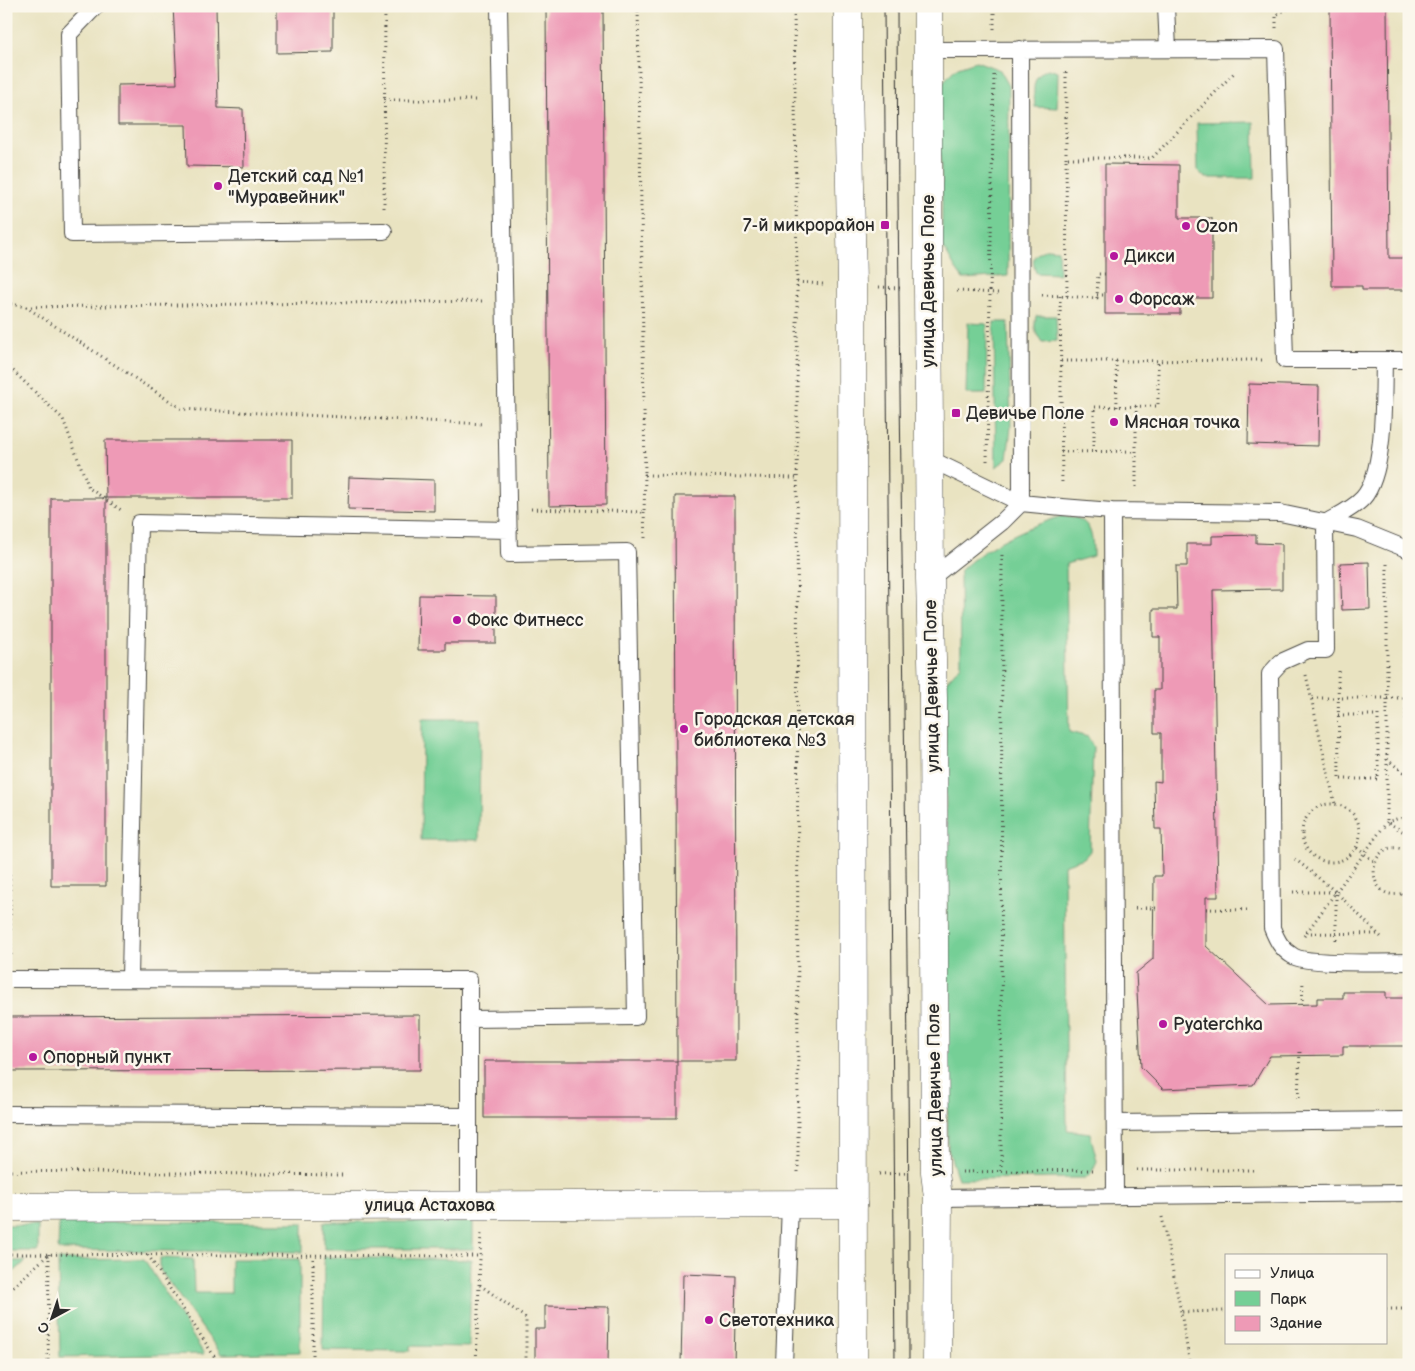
<svg xmlns="http://www.w3.org/2000/svg" width="1415" height="1371" viewBox="0 0 1415 1371" font-family="'Balsamiq Sans',sans-serif">
	<rect width="100%" height="100%" fill="#fbf7ec"/>
	<filter id="ink" filterUnits="userSpaceOnUse"><feTurbulence type="fractalNoise" baseFrequency=".02" numOctaves="2"/><feDisplacementMap in="SourceGraphic" scale="10" xChannelSelector="R" yChannelSelector="G"/><feConvolveMatrix kernelMatrix="1 2 1 2 8 2 1 2 1" color-interpolation-filters="sRGB"/></filter>
	<filter id="wash" filterUnits="userSpaceOnUse"><feTurbulence type="fractalNoise" baseFrequency=".0096" numOctaves="4" result="noise"/><feDisplacementMap in="SourceGraphic" scale="20" xChannelSelector="R" yChannelSelector="G"/><feGaussianBlur stdDeviation="1.12" result="paint"/><feColorMatrix in="noise" values="0 0 0 0 0 0 0 0 0 0 0 0 0 0 0 0 0 1.4 0 .05"/><feComposite in="paint" operator="in"/></filter>
	<g filter="url(#wash)">
		<rect width="100%" height="100%" fill="#e9e3c1"/>
		<!-- green -->
		<path fill="#75cf96" stroke="#507d60" d="M 976,61 L 1000,70 L 1009,86 L 1008,276 L 963,279 L 955,268 L 942,245 L 942,185 L 936,98 L 943,82 L 953,71 L 958,67 Z
			M 1048,69 L 1058,72 L 1057,108 L 1035,107 C 1034,90 1030,77 1048,69 Z
			M 1254,122 L 1255,178 L 1206,178 L 1198,171 L 1197,123 Z
			M 1047,249 L 1058,250 L 1059,274 L 1036,273 C 1032,259 1031,255 1047,249 Z
			M 1036,316 L 1056,316 L 1057,341 L 1043,342 C 1034,334 1034,327 1036,316 Z
			M 994,322 L 1008,322 L 1011,427 L 1007,459 L 996,467 Z
			M 968,323 L 987,324 L 986,394 L 966,394 Z
			M 1062,516 C 1090,516 1093,532 1093,556 L 1066,564 L 1069,732 L 1088,737 L 1093,747 L 1090,851 L 1084,858 L 1064,865 L 1067,1130 L 1090,1133 L 1097,1161 L 1092,1172 L 1085,1178 L 958,1179 L 948,1149 L 945,683 L 961,665 L 960,571 C 988,544 1025,528 1062,516 Z
			M 422,719 L 480,719 L 479,840 L 421,840 Z
			M 59,1222 L 303,1223 L 303,1252 L 58,1250 Z
			M 324,1222 L 473,1222 L 473,1249 L 324,1249 Z
			M 6,1225 L 38,1225 L 38,1251 L 6,1251 Z
			M 324,1257 L 471,1260 L 469,1347 L 410,1346 L 410,1351 L 323,1350 Z
			M 160,1258 L 193,1259 L 194,1293 L 231,1293 L 231,1259 L 300,1259 L 300,1352 L 221,1354 L 160,1270 Z
			M 144,1259 L 204,1354 L 60,1357 L 58,1260 Z
			M 6,1261 L 26,1261 L 6,1279 Z"/>
		<g id="blocks">
			<!-- building -->
			<path fill="#ee9ab6" d="M 173,6 L 216,6 L 218,108 L 243,109 L 244,167 L 187,166 L 186,125 L 118,125 L 118,85 L 177,84 Z
				M 277,6 L 333,6 L 333,52 L 277,53 Z
				M 546,6 L 603,6 L 606,505 L 549,506 Z
				M 1330,6 L 1387,6 L 1389,258 L 1409,258 L 1409,290 L 1362,290 L 1362,286 L 1332,286 Z
				M 1105,164 L 1179,165 L 1179,218 L 1212,218 L 1212,298 L 1180,298 L 1180,314 L 1105,314 Z
				M 1249,384 L 1319,386 L 1318,446 L 1248,444 Z
				M 105,440 L 292,440 L 292,498 L 106,498 Z
				M 349,477 L 434,480 L 434,511 L 348,509 Z
				M 675,496 L 735,496 L 736,1061 L 677,1061 Z
				M 51,498 L 106,498 L 106,886 L 51,886 Z
				M 1256,535 L 1256,543 L 1282,544 L 1282,589 L 1213,590 L 1218,897 L 1206,897 L 1206,946 L 1269,1005 L 1317,1004 L 1317,998 L 1343,998 L 1343,992 L 1386,992 L 1386,998 L 1409,998 L 1409,1046 L 1343,1046 L 1343,1055 L 1270,1056 L 1253,1085 L 1163,1089 L 1141,1067 L 1136,973 L 1153,959 L 1154,876 L 1162,876 L 1161,829 L 1155,829 L 1154,781 L 1161,782 L 1161,733 L 1154,733 L 1154,690 L 1160,690 L 1160,637 L 1153,637 L 1153,609 L 1177,609 L 1176,566 L 1187,566 L 1187,544 L 1212,544 L 1212,536 Z
				M 1369,562 L 1370,609 L 1342,610 L 1340,563 Z
				M 419,595 L 496,596 L 496,643 L 445,643 L 445,650 L 418,650 Z
				M 420,1015 L 420,1070 L 6,1071 L 6,1017 Z
				M 484,1061 L 677,1061 L 677,1118 L 484,1118 Z
				M 683,1274 L 736,1276 L 734,1365 L 681,1365 Z
				M 545,1306 L 609,1307 L 608,1365 L 535,1365 L 535,1329 L 545,1329 Z"/>
		</g>
	</g>
	<g filter="url(#ink)">
		<use href="#blocks" fill-opacity="0" stroke="#484742" stroke-width="1"/>
		<g fill="none" stroke-linecap="round" stroke-linejoin="round">
			<!-- service casing -->
			<g stroke="#484742" stroke-width="18">
				<path id="service" d="M 96,6 L 69,34 L 72,234 L 384,231
					M 1166,6 L 1168,49
					M 928,50 L 1276,49 L 1285,360 L 1409,360
					M 1384,360 C 1383,395 1386,472 1363,498 C 1353,509 1337,516 1325,523 L 1326,650 L 1308,650 L 1281,662 L 1270,674 L 1272,928 C 1277,940 1281,949 1293,956 C 1307,965 1387,962 1409,962
					M 930,459 L 1021,503 L 1062,507 L 1112,511 L 1280,513 L 1357,529 L 1409,550
					M 1112,511 L 1115,1196
					M 930,579 L 1002,522 L 1021,503 L 1020,49
					M 6,979 L 469,980 L 469,1205
					M 130,979 L 139,523 L 509,530
					M 469,1019 L 636,1017 L 627,552 L 509,554 L 499,6
					M 6,1114 L 469,1116
					M 1115,1123 L 1409,1120
					M 938,1198 L 1409,1193
					M 784,1365 L 790,1204"/>
			</g>
			<!-- tertiary casing -->
			<g stroke="#484742" stroke-width="29">
				<path id="tertiary" d="M 6,1207 L 853,1204"/>
			</g>
			<!-- secondary casing -->
			<g stroke="#484742" stroke-width="29">
				<path id="secondary" d="M 848,6 L 848,85 L 852,285 L 853,1365
					M 928,6 L 928,289 L 930,579 L 933,698 L 935,1172 L 938,1198 L 937,1365"/>
			</g>
			<!-- path -->
			<path stroke="#484742" stroke-width="3" stroke-dasharray="1 4" stroke-linecap="butt" d="M 638,6 L 645,475
				M 794,6 L 797,282 L 798,1176
				M 1276,28 L 1276,15 L 1292,6
				M 994,29 L 994,6
				M 1066,72 L 1066,158
				M 384,100 L 478,100
				M 384,208 L 385,6
				M 797,282 L 823,284
				M 879,287 L 901,288
				M 957,291 L 998,293
				M 1042,295 L 1097,298 L 1098,274 L 1105,274
				M 1097,295 L 1105,295
				M 1060,296 L 1062,485
				M 1067,296 L 1066,158 L 1152,158 L 1235,72
				M 6,303 L 26,307 L 182,409 L 484,424
				M 26,307 L 482,301
				M 1061,361 L 1116,361 L 1117,407
				M 1116,361 L 1263,360
				M 6,364 L 63,419 L 89,488 L 121,510
				M 1136,406 L 1136,488
				M 1094,451 L 1094,407 L 1158,406 L 1158,360
				M 1061,452 L 1136,451
				M 987,461 L 994,73
				M 531,509 L 644,512 L 645,475 L 796,478
				M 644,512 L 645,538
				M 1387,564 L 1387,822 L 1409,835
				M 6,664 L 11,958
				M 1306,675 L 1335,804
				M 1312,698 L 1409,698
				M 1338,715 L 1378,715 L 1378,779 L 1339,779 L 1338,668
				M 1406,720 L 1406,698
				M 1409,720 L 1406,720 L 1406,743 L 1409,743
				M 1387,759 L 1409,777
				M 1409,801 L 1409,808
				M1302 833a29 29 0 1 1 58 0a29 29 0 1 1-58 0Z
				M 1357,848 L 1375,862
				M 1409,852 C 1365,828 1360,912 1409,891
				M 1295,859 L 1336,892 L 1383,939
				M 1293,892 L 1336,892 L 1336,940
				M 1402,894 L 1409,901
				M 1135,908 L 1158,908
				M 1206,909 L 1250,910
				M 1306,933 L 1377,934
				M 1304,936 L 1387,822 L 1409,815
				M 1302,1005 L 1303,980
				M 1298,1098 L 1300,1051
				M 1137,1170 L 1255,1170
				M 6,1171 L 346,1175
				M 1001,1171 L 1002,552
				M 962,1172 L 1093,1170
				M 879,1174 L 908,1173
				M 1162,1217 L 1181,1312
				M 6,1254 L 481,1256
				M 148,1255 L 220,1365
				M 480,1285 L 526,1318 L 526,1365
				M 6,1293 L 48,1255
				M 1386,1309 L 1409,1309
				M 48,1365 L 49,1254
				M 313,1365 L 313,1255
				M 461,1365 L 476,1365
				M 476,1365 L 481,1233
				M 1190,1365 L 1181,1312 L 1226,1311"/>
			<!-- service -->
			<use href="#service" stroke="#fff" stroke-width="16"/>
			<!-- tertiary -->
			<use href="#tertiary" stroke="#fff" stroke-width="28"/>
			<!-- secondary -->
			<use href="#secondary" stroke="#fff" stroke-width="28"/>
			<!-- tram -->
			<path stroke="#2b2b2b" stroke-width="1" d="M 884,6 L 895,1365
				M 897,6 C 898,459 910,912 909,1365"/>
		</g>
	</g>
	<!-- markers -->
	<g fill="#b5179e" stroke="#fbf7ec" stroke-width="2">
		<circle cx="218" cy="186" r="5"/>
		<rect x="880" y="220" width="10" height="10" rx="2.5"/>
		<circle cx="1186" cy="226" r="5"/>
		<circle cx="1114" cy="256" r="5"/>
		<circle cx="1119" cy="299" r="5"/>
		<rect x="951" y="408" width="10" height="10" rx="2.5"/>
		<circle cx="1114" cy="422" r="5"/>
		<circle cx="457" cy="620" r="5"/>
		<circle cx="684" cy="729" r="5"/>
		<circle cx="1163" cy="1024" r="5"/>
		<circle cx="33" cy="1057" r="5"/>
		<circle cx="709" cy="1320" r="5"/>
	</g>
	<g text-anchor="middle" dominant-baseline="central" stroke-width="5" stroke-linejoin="round" paint-order="stroke">
		<!-- poi labels -->
		<g font-size="18" fill="#2b2b2b" stroke="#fbf7ec" text-anchor="start">
			<text x="228" y="176">Детский сад №1<tspan x="228" dy="21">"Муравейник"</tspan></text>
			<text x="875" y="225" text-anchor="end">7-й микрорайон</text>
			<text x="1196" y="226">Ozon</text>
			<text x="1124" y="256">Дикси</text>
			<text x="1129" y="299">Форсаж</text>
			<text x="966" y="413">Девичье Поле</text>
			<text x="1124" y="422">Мясная точка</text>
			<text x="467" y="620">Фокс Фитнесс</text>
			<text x="694" y="719">Городская детская<tspan x="694" dy="21">библиотека №3</tspan></text>
			<text x="1173" y="1024">Pyaterchka</text>
			<text x="43" y="1057">Опорный пункт</text>
			<text x="719" y="1320">Светотехника</text>
		</g>
		<!-- street labels -->
		<g font-size="18" fill="#2b2b2b" stroke="#fbf7ec">
			<text transform="translate(928 281) rotate(-90)">улица Девичье Поле</text>
			<text transform="translate(932 686) rotate(-91)">улица Девичье Поле</text>
			<text transform="translate(935 1090) rotate(-91)">улица Девичье Поле</text>
			<text x="430" y="1205">улица Астахова</text>
		</g>
	</g>
	<!-- margin -->
	<rect width="1415" height="1371" fill="none" stroke="#fbf7ec" stroke-width="25"/>
	<!-- legend -->
	<rect x="1225" y="1254" width="162" height="90" fill="#fbf7ec" stroke="#a8a59f"/>
	<rect x="1235" y="1270" width="25" height="8" fill="#ffffff" stroke="#a8a59f"/>
	<text x="1270" y="1278" font-size="15" fill="#2b2b2b">Улица</text>
	<rect x="1235" y="1291" width="25" height="15" fill="#75cf96" stroke="#a8a59f"/>
	<text x="1270" y="1304" font-size="15" fill="#2b2b2b">Парк</text>
	<rect x="1235" y="1316" width="25" height="15" fill="#ee9ab6" stroke="#a8a59f"/>
	<text x="1270" y="1328" font-size="15" fill="#2b2b2b">Здание</text>
	<!-- north arrow -->
	<g transform="translate(52 1318) rotate(220)" stroke="#fbf7ec" stroke-width="4" paint-order="stroke">
	<path d="M0-4L9 19L0 12L-9 19Z" fill="#2b2b2b"/>
	<text y="-8" font-size="14" font-weight="bold" text-anchor="middle" fill="#2b2b2b">С</text>
	</g>
</svg>
